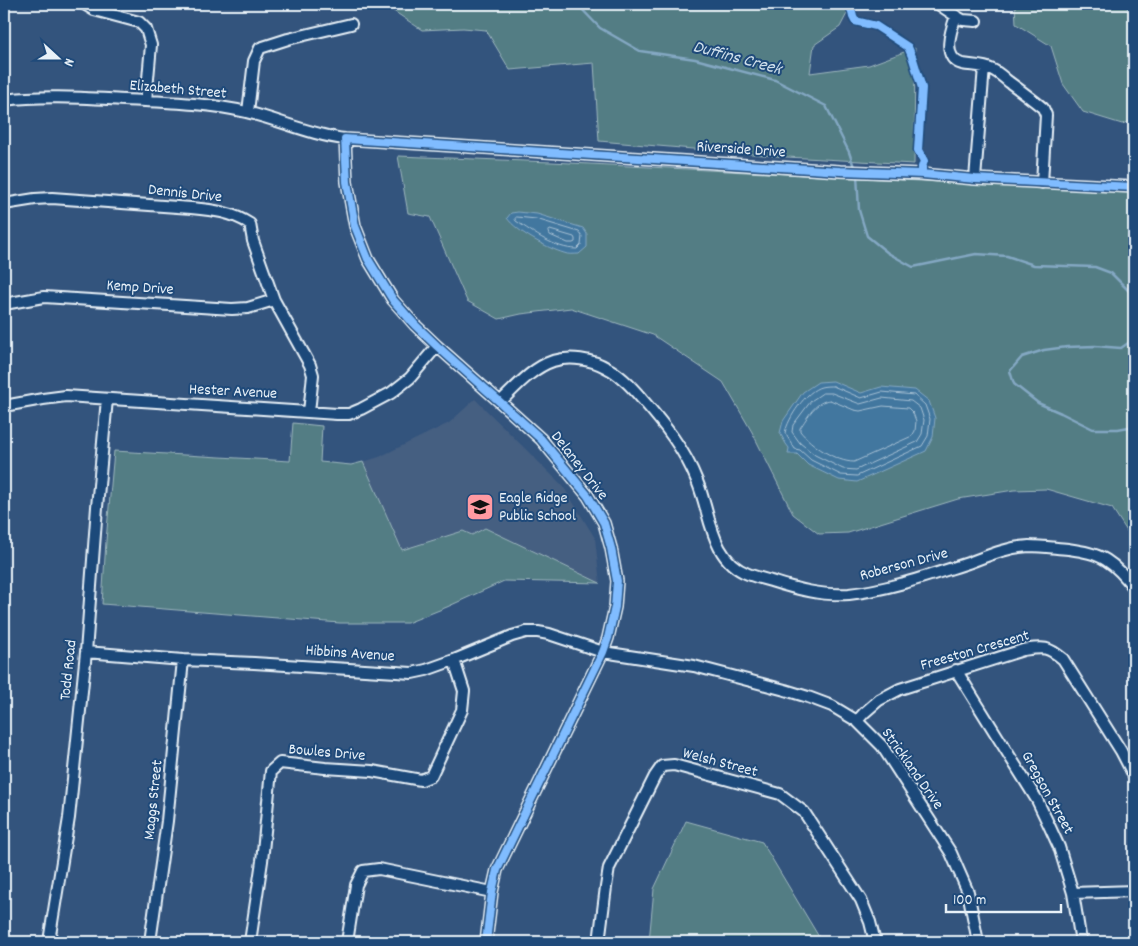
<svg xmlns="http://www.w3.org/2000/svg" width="1138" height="946" viewBox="0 0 1138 946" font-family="Dekko,sans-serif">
	<rect width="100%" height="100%" fill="#33547d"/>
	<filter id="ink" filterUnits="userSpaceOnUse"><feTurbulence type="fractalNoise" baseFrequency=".02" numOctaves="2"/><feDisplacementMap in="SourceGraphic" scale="10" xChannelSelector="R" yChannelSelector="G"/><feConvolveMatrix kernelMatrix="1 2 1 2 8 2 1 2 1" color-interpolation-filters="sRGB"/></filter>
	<g filter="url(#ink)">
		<!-- built -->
		<path fill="#445e81" d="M 475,399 L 563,486 L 595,538 L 600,583 L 485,528 L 472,535 L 463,531 L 402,550 L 363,462 L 379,457 L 449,423 Z"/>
		<!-- green -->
		<path fill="#537d84" stroke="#9eb7be" d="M 388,4 L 852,4 L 840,27 L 814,45 L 810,73 L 869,65 L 915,48 L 914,164 L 787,157 L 599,141 L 594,63 L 510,70 L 486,30 L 463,28 L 422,30 L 392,10 Z
			M 1015,4 L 1134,4 L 1134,120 L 1122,124 L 1083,112 L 1063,84 L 1051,46 L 1016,24 Z
			M 398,156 L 551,162 L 1134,192 L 1134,542 L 1112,508 L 1046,489 L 1014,490 L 958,499 L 848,533 L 819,534 L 793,514 L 752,432 L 723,382 L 653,335 L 571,308 L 521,314 L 499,319 L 467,301 L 430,217 L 408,213 Z
			M 293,423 L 322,426 L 320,462 L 351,465 L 363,462 L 402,550 L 463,531 L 472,535 L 485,528 L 600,583 L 504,581 L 447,607 L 407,623 L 340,623 L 102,604 L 106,541 L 114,451 L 290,461 Z
			M 686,821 L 762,842 L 822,942 L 649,942 L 654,889 Z"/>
		<!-- water -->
		<path fill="#42779f" stroke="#84a8c3" d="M 518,212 L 537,214 L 583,228 L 587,234 L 587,247 L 579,254 C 574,254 568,255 564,253 C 547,248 517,232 507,218 L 511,213 Z
			M 833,381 L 861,393 L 881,387 L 915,390 L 929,401 L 935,418 L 933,437 L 926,451 L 857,482 L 839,480 L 808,465 L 797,454 L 788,454 L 789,448 L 786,444 L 780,433 L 783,421 L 803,392 L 818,382 Z"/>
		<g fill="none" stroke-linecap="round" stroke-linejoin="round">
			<!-- shore -->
			<path stroke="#a6c0d4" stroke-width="1" d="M 517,217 L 536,219 L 579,232 L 582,236 L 581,245 L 577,249 C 555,249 534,233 516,221 L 515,219 Z
				M 550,230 L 574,237 L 575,239 L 575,242 L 573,243 L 568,243 L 550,235 L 549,232 Z
				M 833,386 L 861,398 L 882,392 L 914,395 L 925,405 L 930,419 L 928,436 L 922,446 L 857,476 L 841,475 L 811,460 L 800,450 L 795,449 L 785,433 C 788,418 806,391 821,387 C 825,386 829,386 833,386 Z
				M 823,393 L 832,393 L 860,404 L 882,398 L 911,401 L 920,408 L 924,420 L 922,434 L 917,442 L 856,470 L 843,469 L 815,455 L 800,443 L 792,432 L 793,425 L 811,401 Z
				M 830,400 L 854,410 L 860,411 L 883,406 L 908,408 L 913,413 L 916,421 L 915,431 L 912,436 L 854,462 C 836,462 811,445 800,431 L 800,428 C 808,417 815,401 830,400 Z"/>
			<!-- stream -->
			<path stroke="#84a8c3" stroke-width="2.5" d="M 577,4 L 600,28 L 640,51 L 695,59 L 775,80 L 826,106 L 849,152 L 855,170
				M 1124,4 L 1134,13
				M 857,175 L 859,210 L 867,236 L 888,253 L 913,267 L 976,254 L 1007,256 L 1034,265 L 1095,267 L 1111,273 L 1129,291 L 1134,306
				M 1134,339 L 1121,348 L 1095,346 L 1067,347 L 1044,350 L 1022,357 L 1010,371 L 1014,384 L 1038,403 L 1061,413 L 1093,429 L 1118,429 L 1134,426"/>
			<!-- minor casing -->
			<g stroke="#e8f1f8" stroke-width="14">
				<path id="minor" d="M 84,4 L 94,10 L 139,22 L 146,29 L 151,45 L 146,101
					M 938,4 L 956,16 C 951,30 941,58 962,64 C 973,66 983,65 993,70 C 999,73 1004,78 1009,82 C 1020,90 1032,99 1043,108 L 1046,115 L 1042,183
					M 956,16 L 963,20 L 976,21
					M 4,100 C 44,95 85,98 125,100 C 164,102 209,103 246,112 C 280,120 311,135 345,139 L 840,171 L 922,174 L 975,179 L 1134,187
					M 248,112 L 254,61 L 260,48 L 288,39 L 351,24
					M 345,139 L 347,182 L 355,226 L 368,259 L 393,300 L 415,325 L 437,346 L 500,402 L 541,439 L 588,496 L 604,523 L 611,548 L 617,581 L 615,607 L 608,638 L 603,652 L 497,870 L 492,892 L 486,942
					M 975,179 L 984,67
					M 4,204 L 35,199 L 52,198 L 191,208 C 213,210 232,212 250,224 L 253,241 L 274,300 L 310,365 L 313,375 L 309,412
					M 4,304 L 44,297 L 232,309 L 248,308 L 274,300
					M 500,402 C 516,387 532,368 553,361 C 570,356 592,359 607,368 C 621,375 632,387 642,399 C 664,424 685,450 697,481 C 711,514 710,559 748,574 C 756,577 764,579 771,581 C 796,589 822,596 849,594 C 888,590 930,575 968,563 C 987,556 1008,547 1029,546 C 1042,546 1055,548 1068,549 C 1081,551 1095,553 1106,560 C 1117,567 1126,577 1134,588
					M 4,406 L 43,399 L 66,396 L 337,414 L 349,414 L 361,409 L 391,393 L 410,378 L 437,346
					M 86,652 L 183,660 L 254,663 L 412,673 L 426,670 L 454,660 L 512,636 L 526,632 L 538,632 L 549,634 L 603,652 L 694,666 L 785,690 L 808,697 L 832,706 L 857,721 L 882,746 L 951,853 L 968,892 L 978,942
					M 956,670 L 1037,800 L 1048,823 L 1059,847 L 1073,893 L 1081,942
					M 857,721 L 864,713 L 879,700 L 900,689 L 1023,650 C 1044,647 1047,646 1063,659 L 1121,751 L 1134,776
					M 1073,893 L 1134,891
					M 51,942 L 50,935 L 69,818 L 86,652 L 97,507 L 107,399
					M 150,942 L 167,821 L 183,660
					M 250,942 L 262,861 L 271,771 L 280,763 L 325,768 L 372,771 L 421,780 L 431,776 L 462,710 L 464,691 L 454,660
					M 347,942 L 356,885 L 363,871 L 379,869 L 492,892
					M 599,942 L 606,887 L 609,868 L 655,776 L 662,766 L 674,765 L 780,794 L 804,812 L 861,900 L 870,922 L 875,942"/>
			</g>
			<!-- minor -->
			<use href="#minor" stroke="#1f4a7a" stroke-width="10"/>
			<!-- cycleway casing -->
			<g stroke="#1f4a7a" stroke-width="11">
				<path id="cycleway" d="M 850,4 L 853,17 L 855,21 L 876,26 L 908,47 L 913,59 L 922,88 L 918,150 L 924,161 L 922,167 L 922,174
					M 486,942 L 492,892 L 497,870 L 603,652 L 608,638 L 615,607 L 617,581 L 611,548 L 604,523 L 588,496 L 541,439 L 500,402 L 437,346 L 415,325 L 393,300 L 368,259 L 355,226 L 347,182 L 345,139 L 840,171 L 922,174 L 975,179 L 1134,187"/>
			</g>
			<!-- cycleway -->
			<use href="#cycleway" stroke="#80bcff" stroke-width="8"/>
		</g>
	</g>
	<!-- icons -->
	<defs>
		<g id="school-square" transform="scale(1.4375)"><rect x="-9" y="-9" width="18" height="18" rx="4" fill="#ff9aa2" stroke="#1f4a7a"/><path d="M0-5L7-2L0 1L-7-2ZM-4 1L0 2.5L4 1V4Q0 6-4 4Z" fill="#111"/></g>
	</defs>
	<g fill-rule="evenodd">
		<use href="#school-square" x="480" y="507"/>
	</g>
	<g text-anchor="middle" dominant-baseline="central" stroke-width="4" stroke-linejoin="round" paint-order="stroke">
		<!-- street labels -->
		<g font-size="16" fill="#e8f1f8" stroke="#1f4a7a">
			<text transform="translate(178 90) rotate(5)">Elizabeth Street</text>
			<text transform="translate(741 150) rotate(4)">Riverside Drive</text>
			<text transform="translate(185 194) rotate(6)">Dennis Drive</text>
			<text transform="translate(140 288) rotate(4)">Kemp Drive</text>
			<text transform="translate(233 392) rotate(3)">Hester Avenue</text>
			<text transform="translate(579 466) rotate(52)">Delaney Drive</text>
			<text transform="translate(904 565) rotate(-15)">Roberson Drive</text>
			<text transform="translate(975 651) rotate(-16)">Freeston Crescent</text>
			<text transform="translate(350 654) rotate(4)">Hibbins Avenue</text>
			<text transform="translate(69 670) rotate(-84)">Todd Road</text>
			<text transform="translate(327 753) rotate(5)">Bowles Drive</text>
			<text transform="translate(720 763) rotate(15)">Welsh Street</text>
			<text transform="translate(912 769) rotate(55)">Strickland Drive</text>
			<text transform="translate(1047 793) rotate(61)">Gregson Street</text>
			<text transform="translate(154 800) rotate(-84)">Maggs Street</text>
		</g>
		<!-- poi labels -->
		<g font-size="16" fill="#e8f1f8" stroke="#1f4a7a" text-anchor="start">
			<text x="499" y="498">Eagle Ridge<tspan x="499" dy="18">Public School</tspan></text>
		</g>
		<!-- water labels -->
		<g font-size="18" font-style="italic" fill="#cfdfeb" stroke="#1f4a7a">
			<text transform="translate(737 59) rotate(15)">Duffins Creek</text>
		</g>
	</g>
	<!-- margin -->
	<rect width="1138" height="946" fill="none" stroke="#1f4a7a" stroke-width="20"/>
	<rect x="10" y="10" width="1118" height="926" fill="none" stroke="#e8f1f8" stroke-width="2" filter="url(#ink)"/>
	<!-- north arrow -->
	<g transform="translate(58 58) rotate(111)" stroke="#1f4a7a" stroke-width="4" paint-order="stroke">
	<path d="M0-4L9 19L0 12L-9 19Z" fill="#e8f1f8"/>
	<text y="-8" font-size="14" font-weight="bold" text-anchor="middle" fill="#e8f1f8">N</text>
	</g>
	<!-- scale -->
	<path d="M946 904v8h115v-8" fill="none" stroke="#e8f1f8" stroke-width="2.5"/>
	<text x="953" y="904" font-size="15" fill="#e8f1f8" stroke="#1f4a7a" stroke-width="4" paint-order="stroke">100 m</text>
</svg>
